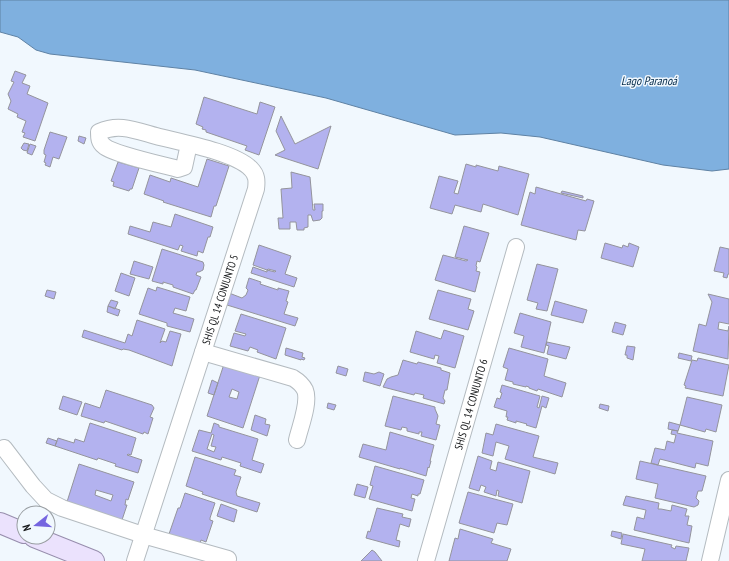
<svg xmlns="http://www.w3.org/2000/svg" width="729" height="561" viewBox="0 0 729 561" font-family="'PT Sans Narrow',sans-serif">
	<rect width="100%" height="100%" fill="#f1f8fe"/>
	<!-- water -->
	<path fill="#7fb0df" stroke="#5f82a4" d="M 0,0 L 729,0 L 729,169 L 712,171 L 663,165 L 540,137 L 501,133 L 455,135 L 326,98 L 195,70 L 50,54 L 36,50 L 18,37 L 0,32 Z"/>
	<!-- building -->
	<path fill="#b3b2ef" stroke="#94949c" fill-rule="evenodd" d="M 15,71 L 26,75 L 22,83 L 30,86 L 27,94 L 48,103 L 35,141 L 23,137 L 25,133 L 22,132 L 26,121 L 17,117 L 18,114 L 8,109 L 11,101 L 8,94 L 14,82 L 11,81 Z
		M 204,97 L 257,114 L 260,102 L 275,107 L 259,155 L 245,150 L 247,146 L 206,132 L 206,130 L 202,129 L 203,127 L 196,124 Z
		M 281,116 L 295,144 L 331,126 L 318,169 L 275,155 L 285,150 L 276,131 Z
		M 50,132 L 67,137 L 59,159 L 53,157 L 50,167 L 45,165 L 46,163 L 44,162 L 46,155 L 44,154 L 44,150 Z
		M 79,136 L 86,138 L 84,144 L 78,141 Z
		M 24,143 L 29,144 L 27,151 L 23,150 L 21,148 Z
		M 30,144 L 36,146 L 32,155 L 27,153 Z
		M 207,159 L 229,166 L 216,206 L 214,206 L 211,217 L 163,202 L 164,201 L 144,194 L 150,175 L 170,182 L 171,178 L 198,187 Z
		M 118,162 L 139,168 L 132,189 L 130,189 L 129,191 L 113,186 L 114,182 L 111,181 Z
		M 466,164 L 476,167 L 476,165 L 498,171 L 499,166 L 529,174 L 518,215 L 483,204 L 481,212 L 455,205 L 452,214 L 430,208 L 439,176 L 458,181 L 454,193 L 458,194 Z
		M 291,172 L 310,177 L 313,210 L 315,210 L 314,204 L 323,204 L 323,211 L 322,211 L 322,218 L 320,220 L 313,221 L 311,215 L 308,215 L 308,227 L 304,228 L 304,230 L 297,230 L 296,222 L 290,222 L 290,229 L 279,229 L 278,218 L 283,218 L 281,189 L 292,188 Z
		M 536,187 L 586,201 L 587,199 L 594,201 L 585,231 L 578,230 L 576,240 L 521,225 L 530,192 L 535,194 Z
		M 562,191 L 583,196 L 583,198 L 561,193 Z
		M 175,214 L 213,227 L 210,237 L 208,237 L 203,253 L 198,251 L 197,256 L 181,251 L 183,246 L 180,245 L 178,250 L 128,234 L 130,226 L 150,232 L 153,222 L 171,227 Z
		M 464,226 L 489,233 L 480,262 L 477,261 L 476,266 L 477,267 L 476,271 L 480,272 L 475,292 L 435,280 L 443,255 L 466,261 L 468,260 L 455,257 Z
		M 605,243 L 622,248 L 623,245 L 628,247 L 629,243 L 639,247 L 633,267 L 601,258 Z
		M 259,245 L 291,256 L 285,274 L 297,278 L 294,287 L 251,273 L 253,267 L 267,272 L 267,270 L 275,272 L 276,271 L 268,269 L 267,270 L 253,265 Z
		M 720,247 L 729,249 L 729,274 L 728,274 L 727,278 L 723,277 L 724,273 L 714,271 Z
		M 162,249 L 203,262 L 204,265 L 203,270 L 199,272 L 197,272 L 196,275 L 201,277 L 196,290 L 195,290 L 193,294 L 173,287 L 173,285 L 163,282 L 163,284 L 152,281 Z
		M 134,261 L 153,267 L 149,279 L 130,274 Z
		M 537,264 L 558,269 L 547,311 L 536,309 L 538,303 L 527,300 Z
		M 121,273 L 135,278 L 129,296 L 115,291 Z
		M 249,278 L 261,282 L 260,284 L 278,290 L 278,288 L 289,291 L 286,301 L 288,302 L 284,314 L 298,318 L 295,326 L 227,305 L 228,303 L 226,302 L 229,293 L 242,298 L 246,295 L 248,290 L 246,288 Z
		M 157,287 L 190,297 L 186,311 L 175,308 L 173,313 L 194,319 L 190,332 L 167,326 L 167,323 L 139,314 L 148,288 L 156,291 Z
		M 47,290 L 56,292 L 54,299 L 45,296 Z
		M 438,290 L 471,299 L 468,309 L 474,311 L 468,330 L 429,319 Z
		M 708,294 L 729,299 L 729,324 L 719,322 L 718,329 L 728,331 L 729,326 L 728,359 L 693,351 L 699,324 L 706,326 L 712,302 Z
		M 111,300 L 118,302 L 115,309 L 108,306 Z
		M 555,301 L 587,310 L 583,323 L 551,315 Z
		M 108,306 L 120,310 L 118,316 L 107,312 Z
		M 520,313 L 551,322 L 544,353 L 521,347 L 524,336 L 514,333 Z
		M 241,314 L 286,328 L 276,359 L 257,352 L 258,350 L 250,347 L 248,351 L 230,346 L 234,333 L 245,336 L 246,334 L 235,331 Z
		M 137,320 L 165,329 L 160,343 L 162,341 L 166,342 L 170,331 L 181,334 L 172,366 L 129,350 L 123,349 L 122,350 L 82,337 L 84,330 L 125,343 L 128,334 L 132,336 Z
		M 615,322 L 626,325 L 623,335 L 612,332 Z
		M 444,330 L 464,336 L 455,368 L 437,363 L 439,356 L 435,355 L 434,359 L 410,352 L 416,331 L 441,339 Z
		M 547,342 L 570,347 L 566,359 L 547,354 L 549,346 L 546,345 Z
		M 627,346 L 635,347 L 633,360 L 627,358 L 627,355 L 625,355 Z
		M 286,348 L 303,353 L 302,357 L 305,358 L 304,360 L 301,359 L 301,360 L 285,355 Z
		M 509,348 L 548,359 L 544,376 L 566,383 L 562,397 L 538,389 L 537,391 L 529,388 L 529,387 L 526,386 L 526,387 L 513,384 L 513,382 L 505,380 L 508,369 L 503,367 Z
		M 679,353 L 692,356 L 691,361 L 678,358 Z
		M 698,358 L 729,365 L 723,396 L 685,388 L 686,386 L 684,385 L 692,360 L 697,361 Z
		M 403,360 L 417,364 L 418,362 L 441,368 L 441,370 L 450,373 L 447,390 L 445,390 L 443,398 L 445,401 L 444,404 L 423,398 L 424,395 L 415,393 L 414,395 L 383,387 L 387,379 L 391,377 L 398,375 Z
		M 225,361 L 261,372 L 243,428 L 207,416 ZM 232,389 L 239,392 L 237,399 L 229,397 Z
		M 338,366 L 348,369 L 346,376 L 336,373 Z
		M 365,372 L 374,374 L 379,372 L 384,374 L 380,386 L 363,381 Z
		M 212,380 L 218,383 L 214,395 L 208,393 Z
		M 502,385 L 540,396 L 537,407 L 539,408 L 542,396 L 549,398 L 546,408 L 542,406 L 536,428 L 526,425 L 527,424 L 516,421 L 516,423 L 507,420 L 508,417 L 506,417 L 507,411 L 494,407 L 497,398 L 500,399 L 502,393 L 500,392 Z
		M 106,390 L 152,405 L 154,408 L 150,417 L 153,418 L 148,434 L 144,432 L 143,434 L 105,421 L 104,423 L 81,416 L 85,403 L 100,408 Z
		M 63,396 L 82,402 L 77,415 L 59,409 Z
		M 393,396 L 435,407 L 435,409 L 438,416 L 436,424 L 440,425 L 436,440 L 421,436 L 422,432 L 419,432 L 419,434 L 407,431 L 407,428 L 402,427 L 401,430 L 385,426 Z
		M 687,397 L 722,405 L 716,432 L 706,429 L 705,432 L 680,425 Z
		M 328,403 L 336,405 L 334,410 L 327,408 Z
		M 600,404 L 609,406 L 608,411 L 599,408 Z
		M 255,415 L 266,419 L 265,424 L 270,425 L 267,436 L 251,430 Z
		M 669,422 L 680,425 L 678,431 L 668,429 Z
		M 90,423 L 136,438 L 131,455 L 128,454 L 127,455 L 142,460 L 138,473 L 115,466 L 116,464 L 98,458 L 97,460 L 55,446 L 58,438 L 74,443 L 75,439 L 84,442 Z
		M 214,423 L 219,425 L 219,427 L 258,439 L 252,460 L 264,464 L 261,473 L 240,466 L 241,463 L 222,457 L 221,460 L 192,451 L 199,430 L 211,433 ZM 212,434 L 214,435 L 211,446 L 216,447 L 214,452 L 207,449 Z
		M 496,424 L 539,436 L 533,457 L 558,463 L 555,474 L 505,459 L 509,446 L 496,442 L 493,456 L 482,453 L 486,433 L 493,435 Z
		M 672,430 L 678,431 L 677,433 L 713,441 L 708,466 L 696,463 L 695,468 L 660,459 L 658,465 L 651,463 L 655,448 L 665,450 L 667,441 L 674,443 L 676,435 L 671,434 Z
		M 390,432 L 434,445 L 430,461 L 431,461 L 429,468 L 428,467 L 426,476 L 400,468 L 400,469 L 359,457 L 363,444 L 386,450 Z
		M 48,438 L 57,441 L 55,446 L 46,443 Z
		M 478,456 L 492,461 L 490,469 L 496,471 L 498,462 L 530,471 L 522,503 L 498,496 L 499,491 L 497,490 L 496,496 L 484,492 L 486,487 L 481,485 L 479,491 L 469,488 Z
		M 195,457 L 236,470 L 234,475 L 241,477 L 236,492 L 237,496 L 260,503 L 257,512 L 202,494 L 203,492 L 186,486 Z
		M 640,461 L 706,476 L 702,491 L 698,491 L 696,498 L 699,501 L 698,505 L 694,507 L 655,498 L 658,484 L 636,479 Z
		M 79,464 L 134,482 L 128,500 L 126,499 L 125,505 L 127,505 L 121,523 L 66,505 ZM 96,490 L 113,495 L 111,501 L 95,495 Z
		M 375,466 L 424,480 L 420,494 L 418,494 L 418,496 L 412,494 L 411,498 L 415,499 L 412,511 L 369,499 L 373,486 L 370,485 Z
		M 357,484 L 368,487 L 365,498 L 354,495 Z
		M 468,492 L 513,504 L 507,525 L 497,523 L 494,533 L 459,523 Z
		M 185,493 L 215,503 L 210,518 L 210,520 L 213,521 L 206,542 L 201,540 L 199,547 L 168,537 L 178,508 L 180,508 Z
		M 626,496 L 659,503 L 658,509 L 661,509 L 671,511 L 672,505 L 687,509 L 685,516 L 689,516 L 687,525 L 692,526 L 689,543 L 634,530 L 637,517 L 644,519 L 646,510 L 623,505 Z
		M 221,504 L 237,510 L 234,522 L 217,516 Z
		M 377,508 L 403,514 L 402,517 L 411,519 L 409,527 L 400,524 L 396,540 L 400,541 L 399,547 L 366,538 L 368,531 L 370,532 Z
		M 460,529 L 493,539 L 491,543 L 511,549 L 507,561 L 449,561 L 455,538 L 458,539 Z
		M 612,531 L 622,533 L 621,539 L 611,536 Z
		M 623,534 L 672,545 L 671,547 L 675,549 L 676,546 L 689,548 L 686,561 L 642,561 L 645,549 L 621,544 Z
		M 372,550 L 375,552 L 382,561 L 361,561 Z"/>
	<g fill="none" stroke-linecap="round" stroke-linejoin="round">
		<!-- minor casing -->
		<g stroke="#b4bbc0" stroke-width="18">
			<g id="minor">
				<path d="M 203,352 L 293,378 C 298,381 302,384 305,390 C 310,402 300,427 297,440"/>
				<path d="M 4,448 L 33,486 L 46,500 L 62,508 L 143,535 L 228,559"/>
				<path id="s1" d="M 135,561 L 256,189 C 257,181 257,175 251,169 C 235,152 179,142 156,136 C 145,133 134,129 123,128 C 114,127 106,129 99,132 C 99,138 99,142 104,146 C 113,154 163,165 178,169 L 184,167 L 189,144"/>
				<path id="s2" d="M 426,561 L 516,247"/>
				<path d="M 710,561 L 729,480"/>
			</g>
		</g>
		<!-- major casing -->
		<g stroke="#978ead" stroke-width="22">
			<path id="major" d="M 0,523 L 24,533
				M 34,537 L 94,561"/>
		</g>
		<!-- minor -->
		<use href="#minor" stroke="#fff" stroke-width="16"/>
		<!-- major -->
		<use href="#major" stroke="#ebe2fd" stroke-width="20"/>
	</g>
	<g text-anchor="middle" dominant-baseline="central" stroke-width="3" stroke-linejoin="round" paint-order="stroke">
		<!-- street labels -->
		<g font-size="11" fill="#151719" stroke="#f1f8fe">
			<text stroke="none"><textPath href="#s1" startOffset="275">SHIS QL 14 CONJUNTO 5</textPath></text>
			<text stroke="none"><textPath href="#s2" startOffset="163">SHIS QL 14 CONJUNTO 6</textPath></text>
		</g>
		<!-- water labels -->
		<g font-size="12" font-style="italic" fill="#052b4a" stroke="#f1f8fe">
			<text x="649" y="80">Lago Paranoá</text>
		</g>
	</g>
	<!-- north arrow -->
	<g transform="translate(36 525) rotate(253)"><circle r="19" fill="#f1f8fe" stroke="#999ea2"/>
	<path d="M0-3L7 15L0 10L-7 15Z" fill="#7565e0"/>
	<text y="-6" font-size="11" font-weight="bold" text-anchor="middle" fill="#151719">N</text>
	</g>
</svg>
